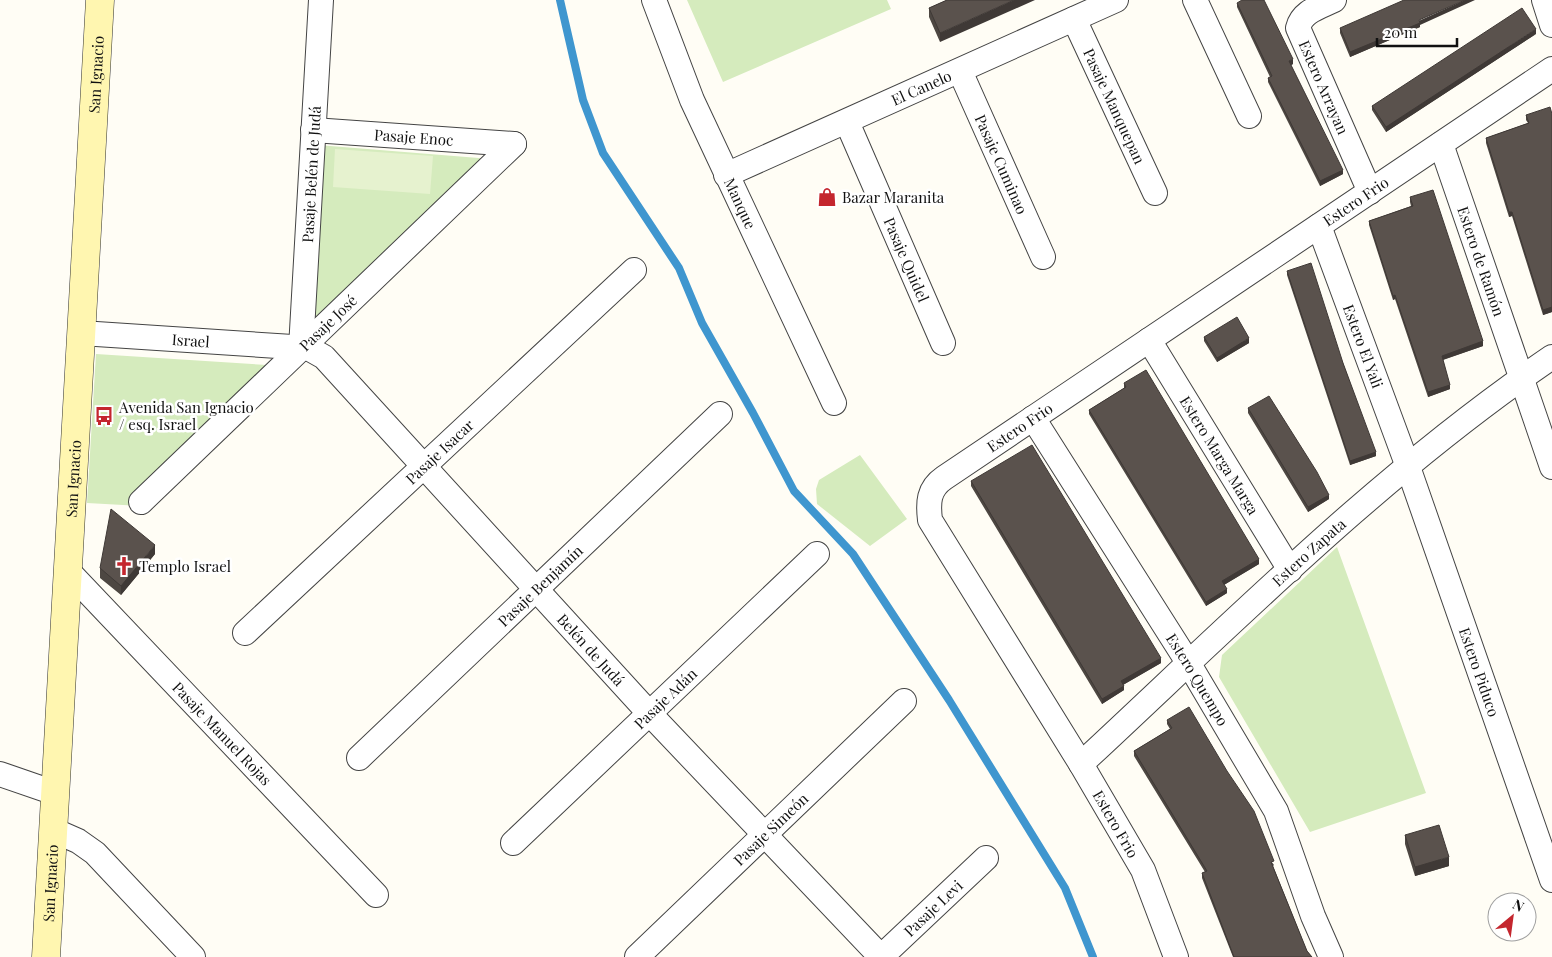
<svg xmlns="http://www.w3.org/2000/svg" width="1552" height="957" viewBox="0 0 1552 957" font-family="'Playfair Display',serif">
	<rect width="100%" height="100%" fill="#fffdf5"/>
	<!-- green -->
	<path fill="#d5ebbd" d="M 687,0 L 887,0 L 891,9 L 723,82 Z
		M 318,145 L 491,159 L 305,326 Z
		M 96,354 L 267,365 L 141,506 L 87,503 Z
		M 860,455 L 907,519 L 870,546 L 817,504 L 816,489 L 819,480 Z
		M 1337,547 L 1426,793 L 1310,832 L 1219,677 L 1222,655 Z"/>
	<!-- pitch -->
	<path fill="#e6f2cf" d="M 335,149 L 433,156 L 430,194 L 333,187 Z"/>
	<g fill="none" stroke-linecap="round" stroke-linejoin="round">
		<!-- stream -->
		<path stroke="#3f96cf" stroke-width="8" d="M 560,0 L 583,100 L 603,153 L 679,268 L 702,323 L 753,413 L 794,491 L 853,554 L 949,700 L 1065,888 L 1093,957"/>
		<!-- minor casing -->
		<g stroke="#444" stroke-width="26">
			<g id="minor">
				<path id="s1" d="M 654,0 L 692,100 L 834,403"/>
				<path d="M 1195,0 L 1249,116"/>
				<path id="s2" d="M 1334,0 C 1320,7 1302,11 1298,28 L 1370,192"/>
				<path d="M 1544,0 L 1552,25"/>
				<path id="s3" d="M 1074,19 L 1155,193"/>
				<path id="s4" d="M 960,71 L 1043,257"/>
				<path id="s5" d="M 847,122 L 943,343"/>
				<path id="s6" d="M 313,130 L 514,144"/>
				<path id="s7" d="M 1441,144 L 1552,467"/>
				<path id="s8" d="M 726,175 L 1116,0"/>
				<path id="s9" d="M 1319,226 L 1407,464 L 1552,880"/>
				<path id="s10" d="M 81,333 L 308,348 L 324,357 L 650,714 L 881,957 L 986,858"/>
				<path id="s11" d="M 1149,340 L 1290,570"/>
				<path id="s12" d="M 301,348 L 321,0"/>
				<path id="s13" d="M 1033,418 L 1189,664 L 1276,811 L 1313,916 L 1331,957"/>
				<path id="s14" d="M 141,502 L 514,144"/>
				<path id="s15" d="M 68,571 L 376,895"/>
				<path id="s16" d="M 245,633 L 634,270"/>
				<path id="s17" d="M 359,758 L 720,414"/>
				<path id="s18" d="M 1081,764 C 1233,623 1380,474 1552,357"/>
				<path d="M 0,774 L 55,793"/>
				<path d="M 53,830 L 78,841 L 95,853 L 193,957"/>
				<path id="s19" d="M 513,843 L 817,554"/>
				<path id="s20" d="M 637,957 L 904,701"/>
				<path id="s21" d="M 1176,957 L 1143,870 L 1081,764 L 930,520 C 928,503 928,489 944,478 L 1552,69"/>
			</g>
		</g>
		<!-- secondary casing -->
		<g stroke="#333" stroke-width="29">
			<g id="secondary">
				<path id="s22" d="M 46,957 L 100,0"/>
			</g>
		</g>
		<!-- minor -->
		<use href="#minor" stroke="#fff" stroke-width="24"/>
		<!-- secondary -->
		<use href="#secondary" stroke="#fff6b0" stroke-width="28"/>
	</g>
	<!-- wall -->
	<path fill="#4d4742" d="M 947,0 L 940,42 L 929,17 L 929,8 Z
		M 1237,3 L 1293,64 L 1291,65 L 1343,174 L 1320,186 L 1268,82 L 1268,78 L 1270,77 L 1237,7 Z
		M 1420,25 L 1420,27 L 1350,57 L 1340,33 L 1340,28 Z
		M 1536,34 L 1386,132 L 1372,110 L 1372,106 Z
		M 1552,114 L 1552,312 L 1543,315 L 1512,216 L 1509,217 L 1486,143 L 1486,138 L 1528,123 L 1526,120 L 1526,115 Z
		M 1410,197 L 1483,346 L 1443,360 L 1450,389 L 1428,397 L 1395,299 L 1393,300 L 1369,225 L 1369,221 L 1411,206 L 1410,202 Z
		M 1287,271 L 1343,363 L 1376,456 L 1350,465 L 1287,275 Z
		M 1204,337 L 1249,343 L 1217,362 L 1204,341 Z
		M 1124,383 L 1259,564 L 1224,585 L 1227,593 L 1206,606 L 1089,414 L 1089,410 L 1124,388 Z
		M 1248,408 L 1329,499 L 1308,512 L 1248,413 Z
		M 971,481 L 1161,663 L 1123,685 L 1124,690 L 1102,704 L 971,486 Z
		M 155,554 L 121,595 L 100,578 L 100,568 Z
		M 1167,720 L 1274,865 L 1273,866 L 1307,951 L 1312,957 L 1233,957 L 1202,878 L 1202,873 L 1205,872 L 1134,756 L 1134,751 L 1170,729 L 1167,724 Z
		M 1405,835 L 1449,866 L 1415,876 L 1405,844 Z"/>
	<!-- shaded-wall -->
	<path fill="#3f3936" d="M 1014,0 L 1035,0 L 940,42 L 940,33 Z
		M 1465,0 L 1475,0 L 1420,25 L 1420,27 L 1350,57 L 1350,52 Z
		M 1536,29 L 1536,34 L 1386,132 L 1386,127 Z
		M 1293,59 L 1293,64 L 1289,66 L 1289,61 Z
		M 1343,170 L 1343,174 L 1320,186 L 1320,181 Z
		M 1509,212 L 1512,212 L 1512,216 L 1509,217 Z
		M 1395,295 L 1395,299 L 1393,300 L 1393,296 Z
		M 1552,307 L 1552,312 L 1543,315 L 1543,310 Z
		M 1249,338 L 1249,343 L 1217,362 L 1217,358 Z
		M 1483,341 L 1483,346 L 1442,360 L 1442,356 Z
		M 1450,385 L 1450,389 L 1428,397 L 1428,392 Z
		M 1376,452 L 1376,456 L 1350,465 L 1350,461 Z
		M 1329,495 L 1329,499 L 1308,512 L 1308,507 Z
		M 155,545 L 155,554 L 121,595 L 121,586 Z
		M 1259,559 L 1259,564 L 1222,586 L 1222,581 Z
		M 1227,589 L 1227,593 L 1206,606 L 1206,602 Z
		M 1161,658 L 1161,663 L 1121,686 L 1121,681 Z
		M 1124,686 L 1124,690 L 1102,704 L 1102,699 Z
		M 1449,857 L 1449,866 L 1415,876 L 1415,867 Z"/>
	<!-- building -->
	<path fill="#5a524d" stroke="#3f3936" d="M 947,0 L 1014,0 L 940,33 L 929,8 Z
		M 1242,0 L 1264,0 L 1293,59 L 1289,61 L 1343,170 L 1320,181 L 1268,78 L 1272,76 L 1237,3 Z
		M 1404,0 L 1465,0 L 1419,20 L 1420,23 L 1350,52 L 1340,28 Z
		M 1522,8 L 1536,29 L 1386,127 L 1372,106 Z
		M 1550,107 L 1552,114 L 1552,307 L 1543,310 L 1512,212 L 1509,212 L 1486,138 L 1529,123 L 1526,115 Z
		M 1433,190 L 1483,341 L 1442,356 L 1450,385 L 1428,392 L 1395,295 L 1393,296 L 1369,221 L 1413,206 L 1410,197 Z
		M 1311,263 L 1343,363 L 1376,452 L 1350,461 L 1287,271 Z
		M 1237,317 L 1249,338 L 1217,358 L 1204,337 Z
		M 1146,370 L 1259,559 L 1222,581 L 1227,589 L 1206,602 L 1089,410 L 1126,387 L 1124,383 Z
		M 1269,396 L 1317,472 L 1329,495 L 1308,507 L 1248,408 Z
		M 1032,445 L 1161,658 L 1121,681 L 1124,686 L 1102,699 L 971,481 Z
		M 111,509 L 155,545 L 121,586 L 100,568 Z
		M 1189,707 L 1227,771 L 1254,811 L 1274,861 L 1271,862 L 1307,951 L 1312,957 L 1234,957 L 1202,873 L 1207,871 L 1134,751 L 1172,728 L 1167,720 Z
		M 1439,825 L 1449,857 L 1415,867 L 1405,835 Z"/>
	<!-- icons -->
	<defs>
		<g id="shop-bare" transform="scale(1.5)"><path d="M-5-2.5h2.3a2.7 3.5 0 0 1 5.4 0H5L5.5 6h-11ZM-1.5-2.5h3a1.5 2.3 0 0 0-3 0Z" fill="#c4262e" stroke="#fff" stroke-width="2.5" paint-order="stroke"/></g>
		<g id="bus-bare" transform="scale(1.5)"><path d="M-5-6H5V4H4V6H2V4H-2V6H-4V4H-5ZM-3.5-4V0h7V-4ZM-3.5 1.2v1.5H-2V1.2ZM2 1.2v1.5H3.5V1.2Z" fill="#c4262e" stroke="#fff" stroke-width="2.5" paint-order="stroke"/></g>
		<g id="church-bare" transform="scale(1.5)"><path d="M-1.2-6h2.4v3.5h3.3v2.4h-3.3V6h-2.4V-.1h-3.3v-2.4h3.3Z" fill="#c4262e" stroke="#fff" stroke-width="2.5" paint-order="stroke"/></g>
	</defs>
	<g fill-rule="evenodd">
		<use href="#shop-bare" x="827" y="197"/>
		<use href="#bus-bare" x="104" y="416"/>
		<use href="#church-bare" x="124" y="566"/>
	</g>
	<g text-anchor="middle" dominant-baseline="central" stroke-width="5" stroke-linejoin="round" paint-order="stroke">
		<!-- street labels -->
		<g font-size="15" fill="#111" stroke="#fff">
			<text stroke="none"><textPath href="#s22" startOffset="884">San Ignacio</textPath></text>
			<text stroke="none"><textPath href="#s8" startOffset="214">El Canelo</textPath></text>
			<text stroke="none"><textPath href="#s2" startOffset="112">Estero Arrayan</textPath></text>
			<text stroke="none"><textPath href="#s3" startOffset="96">Pasaje Manquepan</textPath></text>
			<text stroke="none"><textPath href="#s6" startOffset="101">Pasaje Enoc</textPath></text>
			<text stroke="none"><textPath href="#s4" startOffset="102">Pasaje Cuminao</textPath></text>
			<text stroke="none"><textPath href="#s12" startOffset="174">Pasaje Belén de Judá</textPath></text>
			<text stroke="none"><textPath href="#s21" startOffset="1046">Estero Frio</textPath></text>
			<text stroke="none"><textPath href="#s1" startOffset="221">Manque</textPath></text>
			<text stroke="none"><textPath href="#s5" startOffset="150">Pasaje Quidel</textPath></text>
			<text stroke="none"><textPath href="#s7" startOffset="124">Estero de Ramón</textPath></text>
			<text stroke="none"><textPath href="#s14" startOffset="259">Pasaje José</textPath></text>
			<text stroke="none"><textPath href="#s10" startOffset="110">Israel</textPath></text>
			<text stroke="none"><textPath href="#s9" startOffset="128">Estero El Yali</textPath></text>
			<text stroke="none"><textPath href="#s21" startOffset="641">Estero Frio</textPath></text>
			<text stroke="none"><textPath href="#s16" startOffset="266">Pasaje Isacar</textPath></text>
			<text stroke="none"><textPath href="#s11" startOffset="135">Estero Marga Marga</textPath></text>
			<text stroke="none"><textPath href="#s22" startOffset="479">San Ignacio</textPath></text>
			<text stroke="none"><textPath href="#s18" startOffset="311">Estero Zapata</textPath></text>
			<text stroke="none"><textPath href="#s17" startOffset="250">Pasaje Benjamín</textPath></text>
			<text stroke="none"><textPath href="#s10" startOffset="642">Belén de Judá</textPath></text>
			<text stroke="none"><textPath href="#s9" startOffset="474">Estero Piduco</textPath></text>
			<text stroke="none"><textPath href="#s13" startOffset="309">Estero Quempo</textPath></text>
			<text stroke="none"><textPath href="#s19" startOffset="210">Pasaje Adán</textPath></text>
			<text stroke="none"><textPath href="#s15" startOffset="224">Pasaje Manuel Rojas</textPath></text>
			<text transform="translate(1116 824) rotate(60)">Estero Frio</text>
			<text stroke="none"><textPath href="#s20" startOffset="185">Pasaje Simeón</textPath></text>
			<text stroke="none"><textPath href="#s22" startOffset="74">San Ignacio</textPath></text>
			<text stroke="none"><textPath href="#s10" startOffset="1136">Pasaje Levi</textPath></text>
		</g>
		<!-- poi labels -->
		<g font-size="15" fill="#111" stroke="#fff" text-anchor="start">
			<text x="842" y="197">Bazar Maranita</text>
			<text x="119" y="407">Avenida San Ignacio<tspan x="119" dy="17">/ esq. Israel</tspan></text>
			<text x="139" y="566">Templo Israel</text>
		</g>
	</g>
	<!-- north arrow -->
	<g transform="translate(1512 917) rotate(29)"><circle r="24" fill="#ffffff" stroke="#a0a0a0"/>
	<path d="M0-4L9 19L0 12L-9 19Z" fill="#c4262e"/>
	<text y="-8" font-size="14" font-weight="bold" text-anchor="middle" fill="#111111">N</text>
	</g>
	<!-- scale -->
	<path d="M1377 38v8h80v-8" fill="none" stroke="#111111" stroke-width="2.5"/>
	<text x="1384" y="38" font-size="15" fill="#111111" stroke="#ffffff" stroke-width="4" paint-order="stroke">20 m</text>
</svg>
